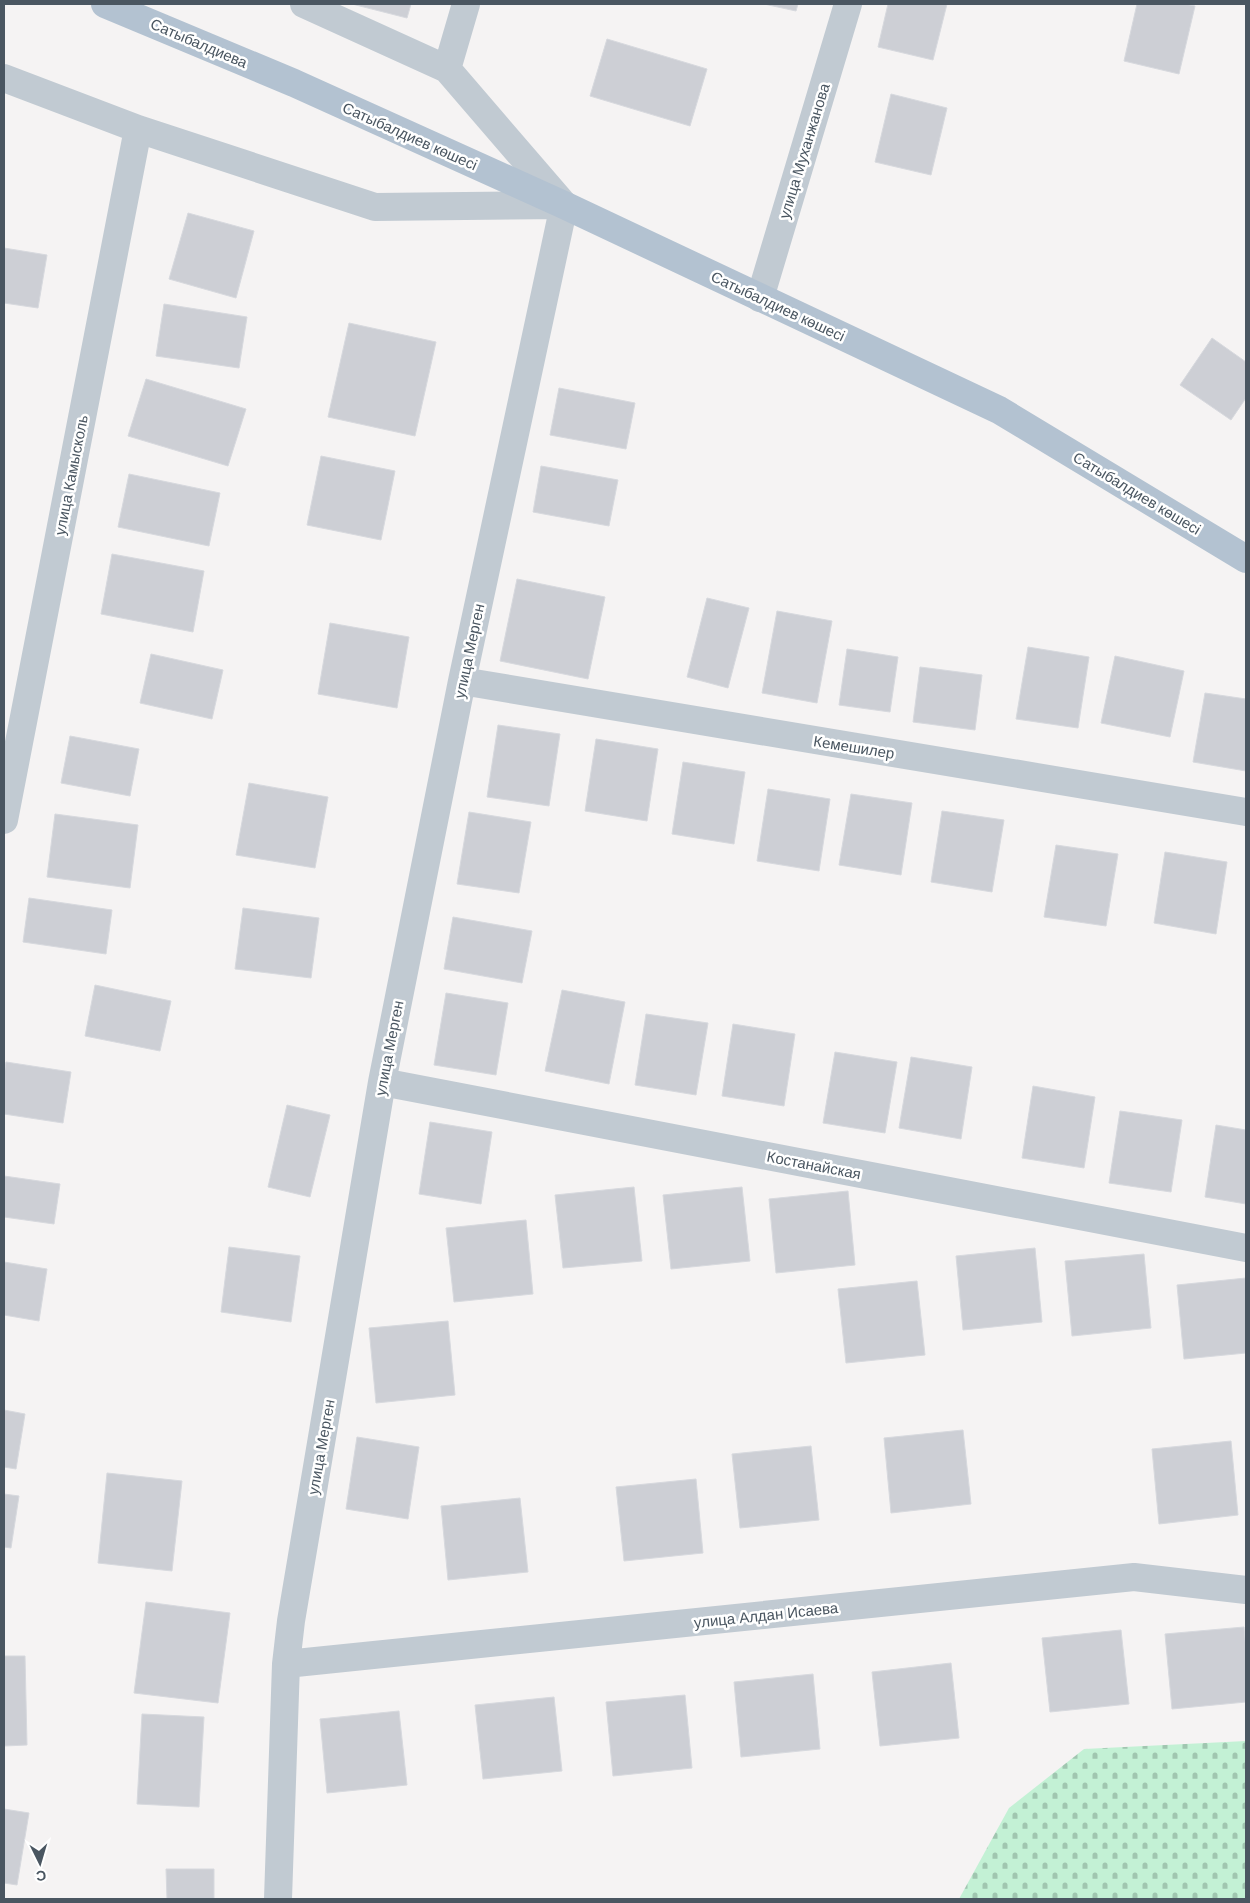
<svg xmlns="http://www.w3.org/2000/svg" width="1250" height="1903" viewBox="0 0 1250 1903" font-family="Arial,sans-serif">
	<defs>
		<pattern id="cemetery-stones" width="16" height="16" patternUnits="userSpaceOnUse" patternTransform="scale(1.25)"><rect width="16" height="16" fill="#c3f1d5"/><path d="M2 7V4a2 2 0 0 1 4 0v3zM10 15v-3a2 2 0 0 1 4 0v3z" fill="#a0c6b0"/></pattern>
	</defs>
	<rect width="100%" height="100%" fill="#f5f3f3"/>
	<!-- cemetery -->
	<path fill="url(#cemetery-stones)" d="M 1246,1741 L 1246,1899 L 959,1899 L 1009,1808 L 1084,1749 Z"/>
	<!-- building -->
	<path fill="#cdcfd5" stroke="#d7d9de" d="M 352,4 L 411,4 L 407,18 Z
		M 764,4 L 798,4 L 796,11 Z
		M 888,4 L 947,4 L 933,60 L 878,47 Z
		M 1137,4 L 1185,4 L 1195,6 L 1179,74 L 1124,61 Z
		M 607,39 L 707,69 L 690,126 L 590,96 Z
		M 891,94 L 947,108 L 931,175 L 875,162 Z
		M 188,213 L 254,231 L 236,298 L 169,279 Z
		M 4,248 L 47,255 L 38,308 L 4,303 Z
		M 164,304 L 247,317 L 239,368 L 156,356 Z
		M 349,323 L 436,342 L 415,436 L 328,417 Z
		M 1212,338 L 1246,362 L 1246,398 L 1231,420 L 1180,385 Z
		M 146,379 L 246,409 L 228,466 L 128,436 Z
		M 559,388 L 635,403 L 626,449 L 550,435 Z
		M 321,456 L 395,471 L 381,540 L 307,525 Z
		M 541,466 L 618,480 L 609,526 L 533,512 Z
		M 129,474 L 220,493 L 209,546 L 118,527 Z
		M 112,554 L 204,571 L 193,632 L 101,614 Z
		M 517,579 L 605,597 L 588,679 L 500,661 Z
		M 707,598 L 749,608 L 728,688 L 687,677 Z
		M 777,611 L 832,621 L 817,703 L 762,693 Z
		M 330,623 L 409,637 L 397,708 L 318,694 Z
		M 1028,647 L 1089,657 L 1078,728 L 1016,719 Z
		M 847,649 L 898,657 L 890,712 L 839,705 Z
		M 151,654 L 223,670 L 212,719 L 140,703 Z
		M 1115,656 L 1184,671 L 1170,737 L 1101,723 Z
		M 920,667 L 982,675 L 975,730 L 913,722 Z
		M 1205,693 L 1246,699 L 1246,771 L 1193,762 Z
		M 498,725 L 560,734 L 549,806 L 487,797 Z
		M 70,736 L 139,749 L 130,796 L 61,783 Z
		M 596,739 L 658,749 L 647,821 L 585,811 Z
		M 683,762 L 745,772 L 734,844 L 672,834 Z
		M 249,783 L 328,797 L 315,868 L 236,855 Z
		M 768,789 L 830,799 L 819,871 L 757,861 Z
		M 851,794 L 912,803 L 901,875 L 839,865 Z
		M 942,811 L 1004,820 L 992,892 L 931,882 Z
		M 469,812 L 531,822 L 519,893 L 457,884 Z
		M 55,814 L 138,825 L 130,888 L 47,877 Z
		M 1056,845 L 1118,854 L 1106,926 L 1044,917 Z
		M 1165,852 L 1227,862 L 1216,934 L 1154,923 Z
		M 29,898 L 112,910 L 106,954 L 23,942 Z
		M 243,908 L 319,918 L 311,978 L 235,969 Z
		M 453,917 L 532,931 L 522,983 L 444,969 Z
		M 95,985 L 171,1001 L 160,1051 L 85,1036 Z
		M 562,990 L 625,1002 L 609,1084 L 545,1071 Z
		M 446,993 L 508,1003 L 496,1075 L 434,1065 Z
		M 646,1014 L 708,1023 L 696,1095 L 635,1085 Z
		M 733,1024 L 795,1034 L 784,1106 L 722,1096 Z
		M 835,1052 L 897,1062 L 885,1133 L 823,1123 Z
		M 911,1057 L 972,1067 L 961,1139 L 899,1128 Z
		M 6,1062 L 71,1072 L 63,1123 L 4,1114 L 4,1075 Z
		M 1033,1086 L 1095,1097 L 1084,1168 L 1022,1158 Z
		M 287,1105 L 330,1115 L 310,1197 L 268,1187 Z
		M 1120,1111 L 1182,1120 L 1171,1192 L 1109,1183 Z
		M 430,1122 L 492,1132 L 481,1204 L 419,1194 Z
		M 1216,1125 L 1246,1130 L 1246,1204 L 1205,1197 Z
		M 4,1176 L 60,1184 L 54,1224 L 4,1217 Z
		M 634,1187 L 642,1261 L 563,1268 L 555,1195 Z
		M 742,1187 L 750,1261 L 671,1269 L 663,1195 Z
		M 848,1191 L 855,1265 L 776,1273 L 769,1199 Z
		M 526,1220 L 533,1294 L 454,1302 L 446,1228 Z
		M 229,1247 L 300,1256 L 291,1322 L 221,1312 Z
		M 1035,1248 L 1042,1322 L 963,1330 L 956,1256 Z
		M 1144,1254 L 1151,1328 L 1072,1336 L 1065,1261 Z
		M 4,1262 L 47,1269 L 39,1321 L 4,1315 Z
		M 1246,1278 L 1246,1353 L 1184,1359 L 1177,1285 Z
		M 917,1281 L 925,1355 L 846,1363 L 838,1289 Z
		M 448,1321 L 455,1395 L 376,1403 L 369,1328 Z
		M 4,1410 L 25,1414 L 16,1469 L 4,1467 Z
		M 963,1430 L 971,1504 L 891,1513 L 884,1438 Z
		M 357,1437 L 419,1447 L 408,1519 L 346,1509 Z
		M 1231,1441 L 1238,1515 L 1159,1524 L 1152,1449 Z
		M 811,1446 L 819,1520 L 740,1528 L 732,1454 Z
		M 107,1473 L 182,1481 L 172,1571 L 98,1563 Z
		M 696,1479 L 703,1553 L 624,1561 L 616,1487 Z
		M 4,1494 L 19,1496 L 11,1548 L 4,1547 Z
		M 520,1498 L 528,1572 L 448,1580 L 441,1506 Z
		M 146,1602 L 230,1613 L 218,1703 L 134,1693 Z
		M 1244,1627 L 1246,1649 L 1246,1702 L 1172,1709 L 1165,1634 Z
		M 1121,1630 L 1129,1704 L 1050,1712 L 1042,1638 Z
		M 4,1656 L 25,1656 L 27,1745 L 4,1746 Z
		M 951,1663 L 959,1738 L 880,1746 L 872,1672 Z
		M 813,1674 L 820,1749 L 741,1757 L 734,1682 Z
		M 685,1695 L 692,1768 L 613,1776 L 606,1702 Z
		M 554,1697 L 562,1771 L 483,1779 L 475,1705 Z
		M 399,1711 L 407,1785 L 327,1793 L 320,1719 Z
		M 142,1714 L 204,1717 L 199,1807 L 137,1804 Z
		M 4,1809 L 29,1813 L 17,1885 L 4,1883 Z
		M 166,1869 L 214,1869 L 214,1899 L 167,1899 Z"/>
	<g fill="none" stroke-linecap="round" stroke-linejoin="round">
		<!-- minor -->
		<path stroke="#c1cad2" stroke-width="28" d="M 304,4 L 447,69 L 564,205
			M 447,69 L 466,4
			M 4,78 L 138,129 L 375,207 L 564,205
			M 760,298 L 848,4
			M 462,681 L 1246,812
			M 4,820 L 138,129
			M 382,1082 L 1246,1248
			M 286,1664 L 1134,1577 L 1246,1590
			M 278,1899 L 286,1664 L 291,1621 L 382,1082 L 462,681 L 564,205"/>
		<!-- primary -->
		<path stroke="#b3c2d1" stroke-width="28" d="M 105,4 L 294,83 L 564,205 L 999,410 L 1246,559"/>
	</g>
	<g text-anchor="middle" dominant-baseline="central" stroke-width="5" stroke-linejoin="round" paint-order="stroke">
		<!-- street labels -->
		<g font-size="15" fill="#4a5661" stroke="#fff">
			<text transform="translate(199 43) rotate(23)">Сатыбалдиева</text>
			<text transform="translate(410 136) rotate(24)">Сатыбалдиев көшесі</text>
			<text transform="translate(804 151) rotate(-73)">улица Муханжанова</text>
			<text transform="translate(778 306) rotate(25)">Сатыбалдиев көшесі</text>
			<text transform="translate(71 475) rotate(-79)">улица Камысколь</text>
			<text transform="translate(1137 493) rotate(31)">Сатыбалдиев көшесі</text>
			<text transform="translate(469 651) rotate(-78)">улица Мерген</text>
			<text transform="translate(854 747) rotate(9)">Кемешилер</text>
			<text transform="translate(389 1048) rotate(-79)">улица Мерген</text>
			<text transform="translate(814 1165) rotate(11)">Костанайская</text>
			<text transform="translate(321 1447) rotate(-80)">улица Мерген</text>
			<text transform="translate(766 1615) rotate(-6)">улица Алдан Исаева</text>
		</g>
	</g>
	<!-- border -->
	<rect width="1250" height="1903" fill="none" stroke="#4a5661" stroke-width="10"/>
	<!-- north arrow -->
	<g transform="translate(40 1863) rotate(175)" stroke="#ffffff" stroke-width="4" paint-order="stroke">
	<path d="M0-4L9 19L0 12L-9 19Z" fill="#4a5661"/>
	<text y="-8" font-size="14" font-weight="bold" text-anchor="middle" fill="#4a5661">С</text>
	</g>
</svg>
